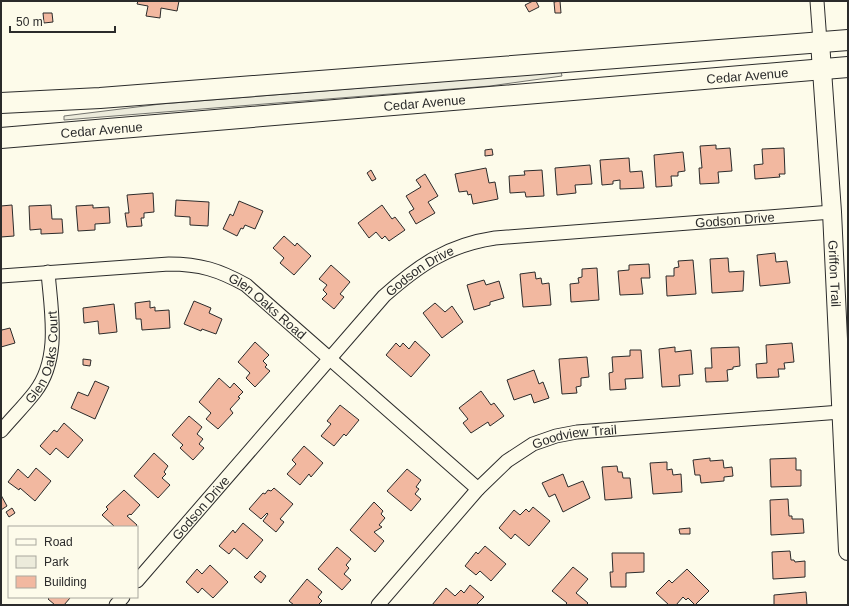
<svg xmlns="http://www.w3.org/2000/svg" width="849" height="606" viewBox="0 0 849 606" font-family="Helvetica,sans-serif">
	<rect width="100%" height="100%" fill="#fdfbea"/>
	<!-- green -->
	<path fill="#ecebdb" stroke="#74746e" d="M 561,72 L 562,76 L 490,86 L 64,120 L 64,116 L 161,104 Z"/>
	<!-- building -->
	<path fill="#f2b8a0" stroke="#2b2b2b" d="M 138,1 L 179,1 L 177,11 L 161,8 L 160,18 L 146,16 L 148,6 L 137,4 Z
		M 533,1 L 536,1 L 539,7 L 529,12 L 525,5 Z
		M 560,1 L 561,13 L 555,13 L 554,2 Z
		M 43,13 L 52,13 L 53,22 L 44,23 Z
		M 716,145 L 716,149 L 730,148 L 732,171 L 718,172 L 719,183 L 700,184 L 699,168 L 702,168 L 700,146 Z
		M 784,148 L 785,174 L 779,174 L 780,177 L 755,179 L 754,165 L 763,164 L 762,149 Z
		M 492,149 L 493,155 L 485,156 L 485,150 Z
		M 683,152 L 685,171 L 678,172 L 678,176 L 671,176 L 672,186 L 656,187 L 654,155 Z
		M 629,158 L 630,172 L 642,171 L 644,188 L 620,189 L 620,180 L 613,181 L 613,184 L 602,185 L 600,160 Z
		M 590,165 L 592,184 L 575,185 L 576,193 L 557,195 L 555,168 Z
		M 486,168 L 489,183 L 495,182 L 498,199 L 473,204 L 471,194 L 468,195 L 467,191 L 459,192 L 455,174 Z
		M 371,170 L 376,179 L 372,181 L 367,173 Z
		M 542,170 L 544,196 L 526,197 L 525,192 L 510,193 L 509,176 L 525,175 L 524,171 Z
		M 425,174 L 438,196 L 428,202 L 435,213 L 416,224 L 409,212 L 414,209 L 406,196 L 421,187 L 416,180 Z
		M 153,193 L 154,212 L 144,213 L 144,218 L 141,218 L 142,226 L 127,227 L 125,213 L 129,213 L 127,195 Z
		M 176,200 L 209,202 L 208,226 L 190,225 L 190,217 L 175,216 Z
		M 239,201 L 263,211 L 255,229 L 245,225 L 243,229 L 241,228 L 237,236 L 223,229 L 230,214 L 233,216 Z
		M 12,205 L 14,236 L 1,237 L 1,206 Z
		M 51,205 L 52,219 L 62,219 L 63,233 L 41,234 L 41,229 L 30,230 L 29,206 Z
		M 93,205 L 93,208 L 109,207 L 110,223 L 95,224 L 95,230 L 78,231 L 76,206 Z
		M 382,205 L 392,219 L 395,217 L 405,230 L 389,241 L 385,236 L 382,239 L 376,232 L 369,238 L 358,223 Z
		M 284,236 L 295,246 L 297,243 L 311,256 L 294,275 L 280,263 L 284,258 L 273,248 Z
		M 775,253 L 776,262 L 787,261 L 790,283 L 760,286 L 757,255 Z
		M 728,258 L 729,272 L 744,271 L 743,291 L 712,293 L 710,259 Z
		M 693,260 L 696,294 L 667,296 L 666,276 L 674,276 L 674,268 L 679,267 L 678,261 Z
		M 649,264 L 650,278 L 641,278 L 643,294 L 620,295 L 618,271 L 629,270 L 629,265 Z
		M 331,265 L 350,282 L 340,294 L 344,297 L 334,309 L 322,299 L 327,294 L 323,290 L 327,285 L 319,279 Z
		M 597,268 L 599,300 L 571,302 L 570,284 L 579,283 L 578,278 L 582,277 L 582,269 Z
		M 535,272 L 536,279 L 541,278 L 542,284 L 549,283 L 551,305 L 523,307 L 520,274 Z
		M 484,280 L 486,285 L 499,281 L 504,298 L 490,302 L 490,305 L 474,310 L 467,285 Z
		M 150,301 L 150,308 L 155,307 L 155,311 L 169,310 L 170,328 L 142,330 L 141,319 L 136,319 L 135,303 Z
		M 194,301 L 211,308 L 209,313 L 222,319 L 216,334 L 202,329 L 201,331 L 184,324 Z
		M 435,303 L 445,312 L 452,306 L 463,322 L 442,338 L 423,313 Z
		M 114,304 L 117,332 L 99,334 L 98,321 L 84,323 L 83,308 Z
		M 1,328 L 2,330 L 10,328 L 15,343 L 1,347 Z
		M 415,341 L 430,355 L 411,377 L 386,355 L 396,343 L 400,347 L 403,343 L 409,349 Z
		M 255,342 L 269,355 L 263,361 L 267,365 L 265,367 L 270,371 L 255,387 L 246,378 L 250,373 L 238,362 Z
		M 792,343 L 794,362 L 784,363 L 785,369 L 778,369 L 779,377 L 757,378 L 756,364 L 767,363 L 766,345 Z
		M 675,347 L 675,352 L 691,350 L 693,374 L 679,375 L 680,386 L 662,387 L 659,349 Z
		M 739,347 L 740,366 L 733,367 L 733,369 L 727,370 L 728,381 L 706,382 L 705,368 L 712,368 L 711,348 Z
		M 630,350 L 641,350 L 643,378 L 625,379 L 626,389 L 610,390 L 609,373 L 613,372 L 612,357 L 630,356 Z
		M 587,357 L 589,377 L 581,378 L 581,386 L 576,387 L 577,393 L 562,394 L 559,359 Z
		M 83,359 L 91,360 L 90,366 L 83,365 Z
		M 534,370 L 539,384 L 543,382 L 549,398 L 534,403 L 531,394 L 514,400 L 507,380 Z
		M 219,378 L 230,388 L 234,383 L 243,392 L 238,397 L 240,398 L 230,409 L 233,413 L 218,429 L 206,419 L 211,413 L 199,402 Z
		M 95,381 L 109,387 L 95,419 L 71,408 L 78,392 L 88,396 Z
		M 481,391 L 491,405 L 494,403 L 504,416 L 490,426 L 488,422 L 471,433 L 463,423 L 468,419 L 459,408 Z
		M 340,405 L 359,420 L 346,436 L 344,434 L 334,446 L 321,436 L 331,424 L 327,421 Z
		M 189,416 L 202,427 L 197,434 L 203,439 L 199,444 L 204,448 L 193,460 L 180,448 L 183,445 L 172,435 Z
		M 64,423 L 83,440 L 68,458 L 56,448 L 50,455 L 40,446 L 54,430 L 57,432 Z
		M 304,446 L 323,463 L 311,477 L 309,474 L 300,485 L 287,474 L 296,464 L 292,460 Z
		M 154,453 L 168,466 L 164,472 L 166,474 L 162,478 L 170,485 L 158,498 L 134,476 Z
		M 710,458 L 710,461 L 723,460 L 724,468 L 732,467 L 733,476 L 724,477 L 724,481 L 701,483 L 700,475 L 695,475 L 693,460 Z
		M 796,458 L 796,470 L 801,470 L 801,486 L 771,487 L 770,459 Z
		M 667,462 L 667,470 L 672,469 L 673,475 L 681,474 L 682,492 L 653,494 L 650,463 Z
		M 617,466 L 618,472 L 622,472 L 623,478 L 630,478 L 632,498 L 605,500 L 602,467 Z
		M 36,468 L 51,481 L 35,501 L 20,488 L 19,490 L 8,482 L 18,469 L 28,478 Z
		M 407,469 L 421,480 L 416,487 L 419,489 L 415,494 L 421,499 L 411,511 L 387,491 Z
		M 563,474 L 568,487 L 583,481 L 590,498 L 563,512 L 555,494 L 549,497 L 542,483 Z
		M 274,488 L 293,504 L 280,519 L 284,522 L 276,532 L 263,521 L 268,514 L 267,513 L 261,519 L 249,509 L 263,493 L 265,494 L 268,490 L 271,491 Z
		M 124,490 L 140,505 L 131,515 L 130,514 L 127,516 L 137,525 L 135,527 L 115,527 L 102,515 L 108,509 L 106,507 Z
		M 1,495 L 7,506 L 1,510 Z
		M 788,499 L 789,516 L 792,516 L 792,519 L 803,519 L 804,533 L 771,535 L 770,500 Z
		M 374,502 L 383,511 L 381,514 L 385,518 L 379,525 L 382,527 L 374,532 L 384,541 L 375,552 L 350,530 Z
		M 533,507 L 550,521 L 529,546 L 515,534 L 511,539 L 499,528 L 514,510 L 520,515 L 526,509 L 529,512 Z
		M 12,508 L 15,513 L 9,517 L 6,512 Z
		M 243,523 L 263,540 L 247,559 L 234,548 L 229,554 L 219,546 L 233,530 L 235,533 Z
		M 690,528 L 690,534 L 680,534 L 679,529 Z
		M 485,546 L 506,564 L 491,581 L 480,571 L 476,575 L 465,566 L 476,552 L 478,554 Z
		M 337,547 L 351,559 L 346,565 L 349,568 L 344,574 L 351,580 L 342,590 L 318,569 Z
		M 790,551 L 791,560 L 794,560 L 795,562 L 805,561 L 805,577 L 773,579 L 772,552 Z
		M 612,553 L 644,553 L 644,572 L 626,573 L 626,587 L 611,587 L 610,572 L 613,572 Z
		M 210,565 L 228,582 L 213,598 L 202,588 L 198,593 L 186,582 L 197,569 L 202,574 Z
		M 573,567 L 588,579 L 576,593 L 588,603 L 586,605 L 565,605 L 567,603 L 552,591 Z
		M 687,569 L 709,591 L 695,605 L 688,598 L 686,600 L 683,597 L 676,605 L 669,605 L 656,593 L 669,580 L 672,583 Z
		M 260,571 L 266,576 L 261,583 L 254,577 Z
		M 307,579 L 322,592 L 318,597 L 322,601 L 318,605 L 294,605 L 289,601 Z
		M 470,585 L 484,597 L 476,605 L 432,605 L 446,588 L 455,596 L 461,590 L 464,593 Z
		M 806,592 L 807,605 L 774,605 L 774,595 Z
		M 50,597 L 69,597 L 70,598 L 64,605 L 55,605 L 48,599 Z"/>
	<g fill="none" stroke-linecap="round" stroke-linejoin="round">
		<!-- street casing -->
		<g stroke="#2b2b2b" stroke-width="15">
			<g id="street">
				<path d="M 817,1 L 820,42"/>
				<path id="s1" d="M 1,276 L 169,264 C 200,264 219,270 246,285 L 478,489"/>
				<path id="s2" d="M 1,431 C 12,418 25,405 35,392 C 61,358 51,311 48,272"/>
				<path id="s3" d="M 137,581 L 384,296 C 419,265 448,245 495,238 L 832,212"/>
				<path d="M 116,605 L 123,597"/>
				<path id="s4" d="M 378,605 L 478,489 L 507,461 L 533,444 L 556,436 L 577,432 L 841,412"/>
			</g>
		</g>
		<!-- secondary casing -->
		<g stroke="#2b2b2b" stroke-width="20">
			<g id="secondary">
				<path id="s5" d="M 820,42 L 832,212 L 848,551"/>
			</g>
		</g>
		<!-- primary casing -->
		<g stroke="#2b2b2b" stroke-width="22">
			<g id="primary">
				<path d="M 1,103 L 100,98 L 848,40"/>
				<path id="s6" d="M 1,138 L 848,67"/>
			</g>
		</g>
		<!-- street -->
		<use href="#street" stroke="#fdfbea" stroke-width="13"/>
		<!-- secondary -->
		<use href="#secondary" stroke="#fdfbea" stroke-width="18"/>
		<!-- primary -->
		<use href="#primary" stroke="#fdfbea" stroke-width="20"/>
	</g>
	<g text-anchor="middle" dominant-baseline="central" stroke-width="3" stroke-linejoin="round" paint-order="stroke">
		<!-- street labels -->
		<g font-size="13" fill="#2b2b2b" stroke="#fdfbea">
			<text stroke="none"><textPath href="#s6" startOffset="749">Cedar Avenue</textPath></text>
			<text stroke="none"><textPath href="#s6" startOffset="425">Cedar Avenue</textPath></text>
			<text stroke="none"><textPath href="#s6" startOffset="101">Cedar Avenue</textPath></text>
			<text stroke="none"><textPath href="#s3" startOffset="745">Godson Drive</textPath></text>
			<text stroke="none"><textPath href="#s3" startOffset="421">Godson Drive</textPath></text>
			<text stroke="none"><textPath href="#s5" startOffset="232">Griffon Trail</textPath></text>
			<text stroke="none"><textPath href="#s1" startOffset="279">Glen Oaks Road</textPath></text>
			<text stroke="none"><textPath href="#s2" startOffset="88">Glen Oaks Court</textPath></text>
			<text stroke="none"><textPath href="#s4" startOffset="267">Goodview Trail</textPath></text>
			<text stroke="none"><textPath href="#s3" startOffset="97">Godson Drive</textPath></text>
		</g>
	</g>
	<!-- border -->
	<rect width="849" height="606" fill="none" stroke="#2b2b2b" stroke-width="4"/>
	<!-- legend -->
	<rect x="8" y="526" width="130" height="72" fill="#fdfbea" stroke="#a9a89e"/>
	<rect x="16" y="539" width="20" height="6" fill="#fdfbea" stroke="#a9a89e"/>
	<text x="44" y="546" font-size="12" fill="#2b2b2b">Road</text>
	<rect x="16" y="556" width="20" height="12" fill="#ecebdb" stroke="#a9a89e"/>
	<text x="44" y="566" font-size="12" fill="#2b2b2b">Park</text>
	<rect x="16" y="576" width="20" height="12" fill="#f2b8a0" stroke="#a9a89e"/>
	<text x="44" y="586" font-size="12" fill="#2b2b2b">Building</text>
	<!-- scale -->
	<path d="M10 26v6h105v-6" fill="none" stroke="#2b2b2b" stroke-width="2"/>
	<text x="16" y="26" font-size="12" fill="#2b2b2b" stroke="#fdfbea" stroke-width="3" paint-order="stroke">50 m</text>
</svg>
